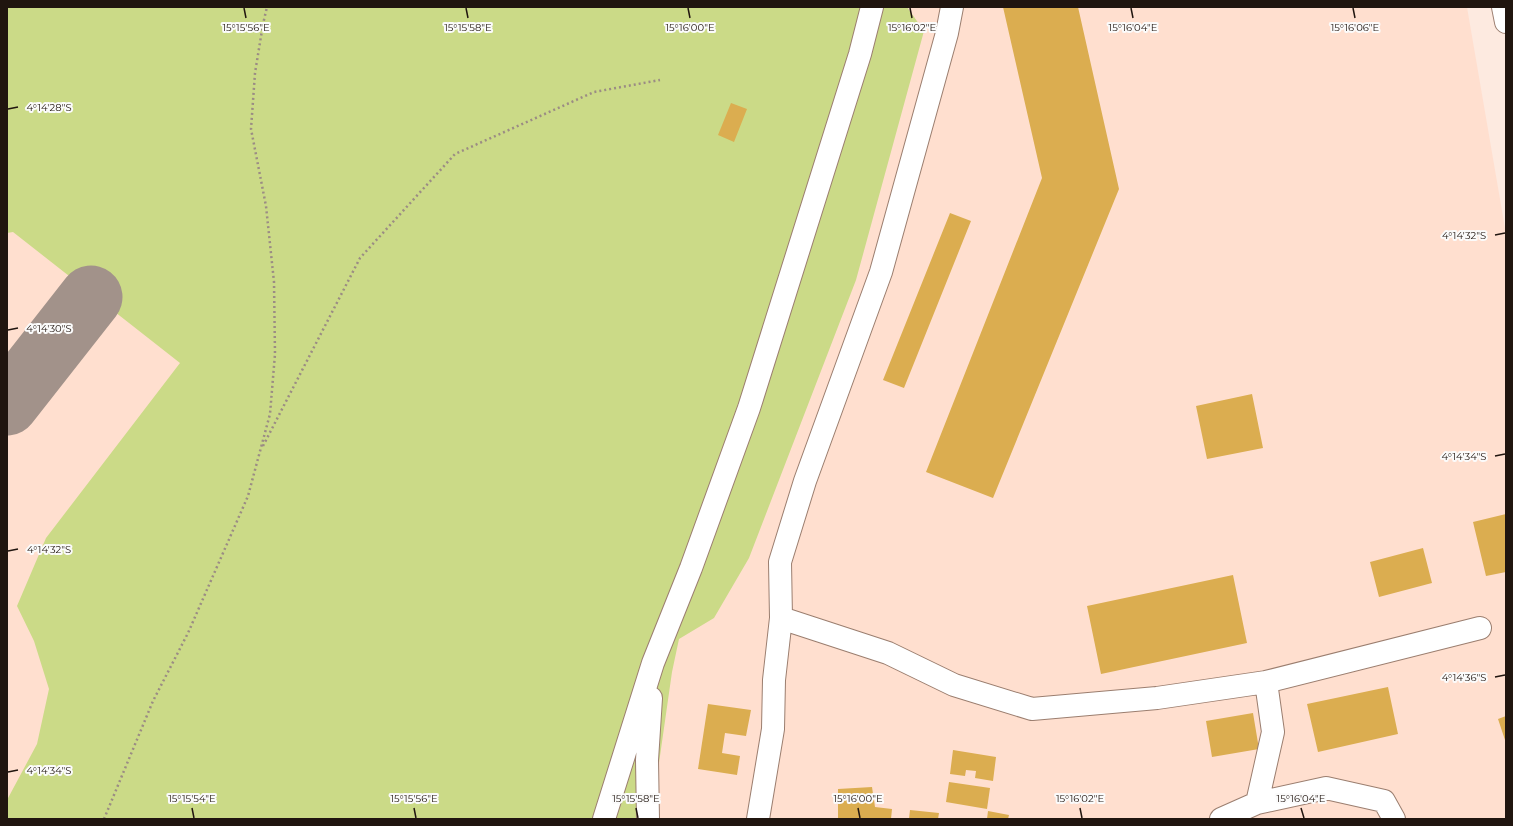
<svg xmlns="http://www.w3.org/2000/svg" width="1513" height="826" viewBox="0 0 1513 826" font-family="Montserrat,sans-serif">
	<rect width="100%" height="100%" fill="#fdeae0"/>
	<!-- built -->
	<path fill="#ffdfcf" d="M 7,7 L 1467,7 L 1506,234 L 1506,819 L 7,819 Z"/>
	<!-- green -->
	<path fill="#cbda87" d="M 7,7 L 907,7 L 924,31 L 856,280 L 749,558 L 714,618 L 679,639 L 672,672 L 651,819 L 7,819 L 7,800 L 37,744 L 49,689 L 34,641 L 17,606 L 46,538 L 180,363 L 13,232 L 7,233 Z"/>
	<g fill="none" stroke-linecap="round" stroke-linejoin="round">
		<!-- taxiway -->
		<path stroke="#a2928a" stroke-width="63" d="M 7,404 L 91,297"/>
	</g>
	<!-- building -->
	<path fill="#dbad50" d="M 1003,7 L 1078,7 L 1119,189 L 993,498 L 926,472 L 1042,178 Z
		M 731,103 L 747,109 L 734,142 L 718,135 Z
		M 950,213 L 971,221 L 904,388 L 883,380 Z
		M 1252,394 L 1263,448 L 1207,459 L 1196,406 Z
		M 1506,514 L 1506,572 L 1486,576 L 1473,522 Z
		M 1423,548 L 1432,583 L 1379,597 L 1370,562 Z
		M 1233,575 L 1247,643 L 1101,674 L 1087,606 Z
		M 1388,687 L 1398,734 L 1318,752 L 1307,704 Z
		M 708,704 L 751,710 L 746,736 L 725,733 L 722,753 L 740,756 L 737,775 L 698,769 Z
		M 1253,713 L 1259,749 L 1212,757 L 1206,721 Z
		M 1506,716 L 1506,743 L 1498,719 Z
		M 953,750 L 996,757 L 993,781 L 975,778 L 976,771 L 966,770 L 965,776 L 950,774 Z
		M 949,782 L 990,788 L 987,809 L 946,802 Z
		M 872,787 L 875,807 L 892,809 L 891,819 L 838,819 L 838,789 Z
		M 910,810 L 939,813 L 938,819 L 909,819 Z
		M 988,811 L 1009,815 L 1008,819 L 987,819 Z"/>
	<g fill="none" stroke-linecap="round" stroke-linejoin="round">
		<!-- minor casing -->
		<g stroke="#9b7e6f" stroke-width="24">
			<path id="minor" d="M 781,618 L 780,562 L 805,481 L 881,272 L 947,33 L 952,7
				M 1257,803 L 1326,788 L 1384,801 L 1394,819
				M 604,819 L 653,663 L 691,568 L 749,408 L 860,54 L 872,7
				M 648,819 L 647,760 L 651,698
				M 758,819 L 773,729 L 774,680 L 781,618 L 888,653 L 954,685 L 1032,709 L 1157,698 L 1266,682 L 1480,628
				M 1221,819 L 1257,803 L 1273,732 L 1266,682"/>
		</g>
		<!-- major casing -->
		<g stroke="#9b7e6f" stroke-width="24">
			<path id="major" d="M 1503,7 L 1506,22"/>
		</g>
		<!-- path -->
		<path stroke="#9b8c84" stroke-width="2.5" stroke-dasharray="2 3" stroke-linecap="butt" d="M 263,446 L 360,258 L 455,154 L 594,92 L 660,80
			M 104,819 L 153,701 L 188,633 L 248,496 L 270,414 L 275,354 L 274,282 L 266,206 L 251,129 L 255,73 L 263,24 L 267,7"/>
		<!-- minor -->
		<use href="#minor" stroke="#fff" stroke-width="22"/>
		<!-- major -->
		<use href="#major" stroke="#fff" stroke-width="22"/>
	</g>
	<!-- ticks -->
	<path fill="none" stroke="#20150f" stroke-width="1.5" d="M 244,8 L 246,18M 466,8 L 468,18M 688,8 L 690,18M 910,8 L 912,18M 1131,8 L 1133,18M 1353,8 L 1355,18M 8,109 L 18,107M 1495,235 L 1505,233M 8,330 L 18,328M 1495,456 L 1505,454M 8,551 L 18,549M 1495,677 L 1505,675M 8,772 L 18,770M 192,808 L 194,818M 414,808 L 416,818M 636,808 L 638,818M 858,808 L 860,818M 1080,808 L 1082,818M 1301,808 L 1304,818"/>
	<g font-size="10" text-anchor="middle" fill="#20150f" stroke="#fbfbfb" stroke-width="4" stroke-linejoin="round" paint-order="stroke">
		<text x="246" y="31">15°15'56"E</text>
		<text x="468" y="31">15°15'58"E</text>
		<text x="690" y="31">15°16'00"E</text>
		<text x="912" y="31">15°16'02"E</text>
		<text x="1133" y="31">15°16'04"E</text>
		<text x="1355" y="31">15°16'06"E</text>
		<text x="49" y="111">4°14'28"S</text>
		<text x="1464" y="239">4°14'32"S</text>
		<text x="49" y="332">4°14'30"S</text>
		<text x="1464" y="460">4°14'34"S</text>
		<text x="49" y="553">4°14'32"S</text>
		<text x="1464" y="681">4°14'36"S</text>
		<text x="49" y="774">4°14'34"S</text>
		<text x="192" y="802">15°15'54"E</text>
		<text x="414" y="802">15°15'56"E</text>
		<text x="636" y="802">15°15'58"E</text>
		<text x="858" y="802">15°16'00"E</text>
		<text x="1080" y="802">15°16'02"E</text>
		<text x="1301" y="802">15°16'04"E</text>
	</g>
	<!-- border -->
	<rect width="1513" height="826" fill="none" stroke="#20150f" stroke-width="16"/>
</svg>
